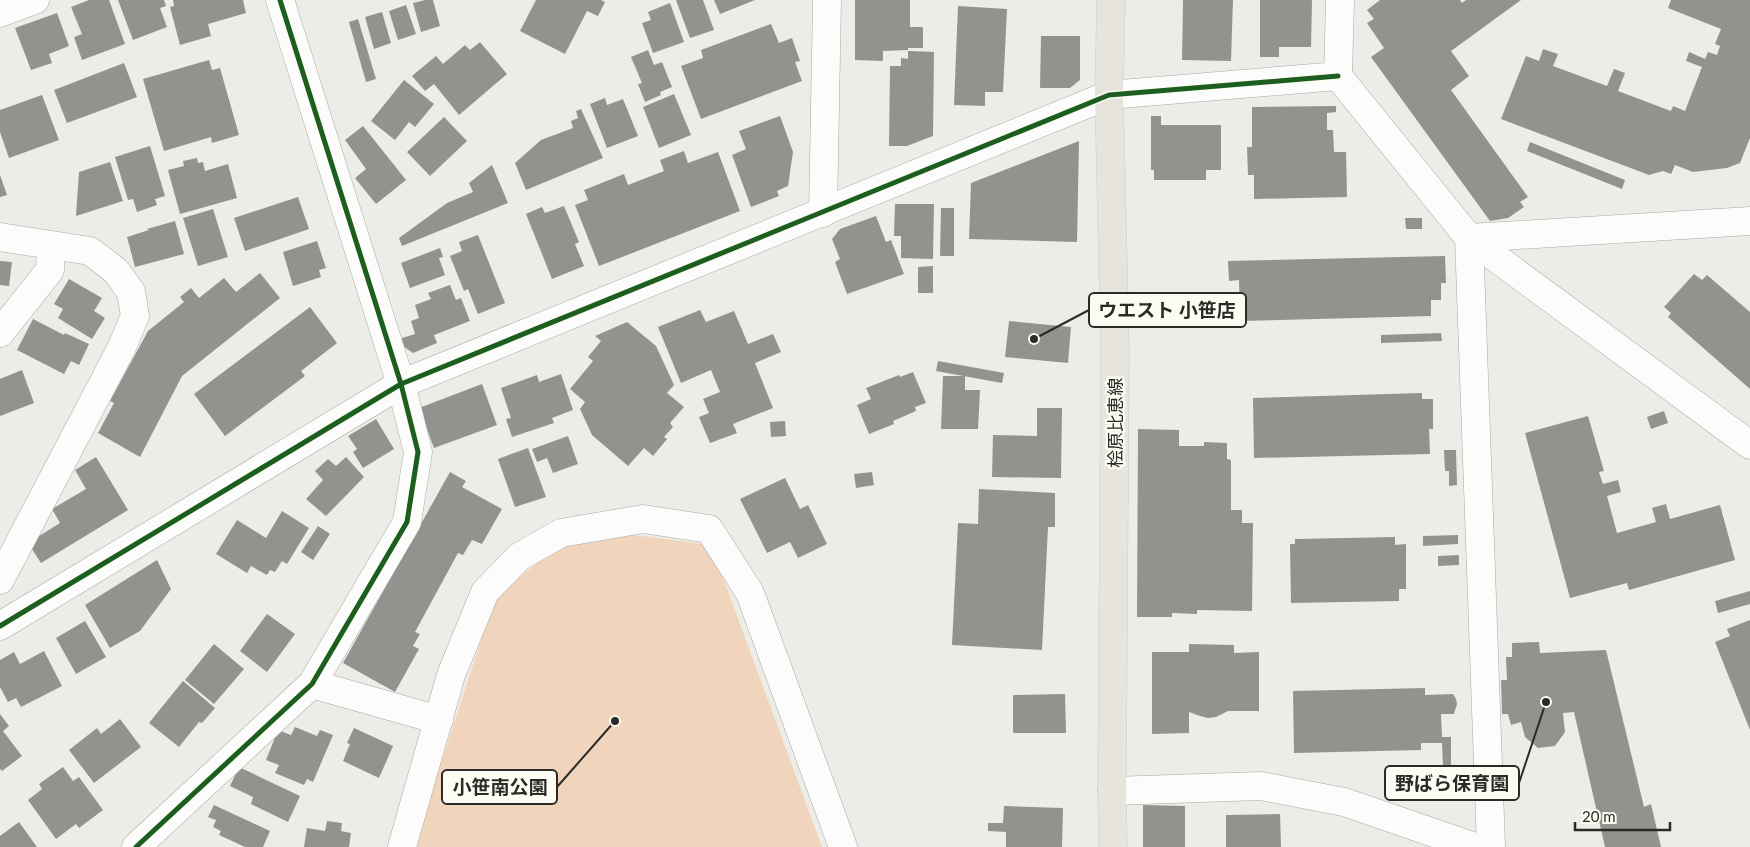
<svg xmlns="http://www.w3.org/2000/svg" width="1750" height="847" viewBox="0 0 1750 847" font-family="Lato,'Noto Sans JP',sans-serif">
	<rect width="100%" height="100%" fill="#edede8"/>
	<!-- green -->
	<path fill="#f0d5bc" d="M 634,535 L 711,545 L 822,847 L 414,847 L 495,597 L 556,548 Z"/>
	<!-- building -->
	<path fill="#92938f" d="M 89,0 L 109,0 L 125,44 L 82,60 L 74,37 L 82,34 L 71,7 Z
		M 118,0 L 164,0 L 166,6 L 160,8 L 167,27 L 133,40 Z
		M 173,0 L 243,0 L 246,13 L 208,24 L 211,36 L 180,45 L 170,7 L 174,6 Z
		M 425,0 L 433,0 L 440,26 L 421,32 L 413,3 Z
		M 536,0 L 601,0 L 605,2 L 598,16 L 587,11 L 565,54 L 520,31 Z
		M 676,0 L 703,0 L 714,30 L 690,38 Z
		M 714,0 L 755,0 L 720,14 Z
		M 855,0 L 910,0 L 910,27 L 923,27 L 923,48 L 908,48 L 908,50 L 883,51 L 883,61 L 855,60 Z
		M 1183,0 L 1233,0 L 1231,61 L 1182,60 Z
		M 1260,0 L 1312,0 L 1311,47 L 1279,47 L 1279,57 L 1260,57 Z
		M 1380,0 L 1460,0 L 1462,3 L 1466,0 L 1521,0 L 1451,51 L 1469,76 L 1451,90 L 1528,197 L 1520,202 L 1524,207 L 1508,218 L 1490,221 L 1371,57 L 1384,48 L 1367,23 L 1374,19 L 1367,10 Z
		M 1671,0 L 1750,0 L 1750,138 L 1740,163 L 1727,168 L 1693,172 L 1675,165 L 1671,174 L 1663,171 L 1649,175 L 1501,119 L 1526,56 L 1539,61 L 1543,49 L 1558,54 L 1553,66 L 1607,86 L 1614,69 L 1625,73 L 1618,91 L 1671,111 L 1673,106 L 1685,111 L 1702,67 L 1686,61 L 1689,52 L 1705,59 L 1708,52 L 1717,55 L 1720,46 L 1715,44 L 1721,29 L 1668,8 Z
		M 670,3 L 684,42 L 653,53 L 642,23 L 651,20 L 648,12 Z
		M 406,5 L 416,34 L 398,40 L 389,11 Z
		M 958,6 L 1007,9 L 1003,92 L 985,92 L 985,106 L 954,105 Z
		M 382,12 L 391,43 L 374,49 L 365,17 Z
		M 57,13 L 69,46 L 49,54 L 52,63 L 31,70 L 15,28 Z
		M 358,19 L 376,79 L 366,82 L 349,22 Z
		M 771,24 L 779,43 L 792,38 L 800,61 L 795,62 L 802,81 L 701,119 L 681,66 L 703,58 L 701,50 Z
		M 1041,36 L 1080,36 L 1080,80 L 1070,88 L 1040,88 Z
		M 480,42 L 507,74 L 459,115 L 434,84 L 425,91 L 412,76 L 436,56 L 443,64 L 465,45 L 470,50 Z
		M 648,50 L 654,65 L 662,62 L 672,87 L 660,92 L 661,95 L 645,102 L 638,84 L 642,83 L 631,57 Z
		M 908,51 L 934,52 L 933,136 L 907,146 L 889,146 L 890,66 L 901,66 L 901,58 L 908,59 Z
		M 209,60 L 212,70 L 220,68 L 239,135 L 212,143 L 211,137 L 164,151 L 143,79 Z
		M 124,63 L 137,97 L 67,123 L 54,90 Z
		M 404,80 L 434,104 L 415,127 L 409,122 L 395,140 L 371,121 Z
		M 674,94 L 691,135 L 659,148 L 643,107 Z
		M 42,95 L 59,140 L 9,158 L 0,132 L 0,110 Z
		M 605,98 L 607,105 L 623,99 L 638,136 L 607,148 L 590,104 Z
		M 1336,106 L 1336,112 L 1327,113 L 1327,130 L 1333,130 L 1334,152 L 1346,152 L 1347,197 L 1254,199 L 1254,175 L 1248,175 L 1247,147 L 1252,147 L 1252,107 Z
		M 581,109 L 603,158 L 526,190 L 515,163 L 541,140 L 573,128 L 571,121 L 578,118 L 576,111 Z
		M 780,116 L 793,152 L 788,186 L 777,191 L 779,196 L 751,207 L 732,155 L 746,149 L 739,131 Z
		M 1151,116 L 1161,116 L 1161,125 L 1221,125 L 1221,170 L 1206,170 L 1206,180 L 1154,180 L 1154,170 L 1151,170 Z
		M 444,117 L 467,141 L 430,176 L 407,152 Z
		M 363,126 L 406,180 L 376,204 L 355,178 L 366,169 L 345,140 Z
		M 1079,141 L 1077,242 L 969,239 L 971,183 Z
		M 1530,142 L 1625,180 L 1622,189 L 1527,151 Z
		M 150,146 L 165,196 L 155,199 L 157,205 L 137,212 L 133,199 L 128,200 L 115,157 Z
		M 684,151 L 688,163 L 718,152 L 740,211 L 599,266 L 575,205 L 588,200 L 584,190 L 624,174 L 628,185 L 664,171 L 660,160 Z
		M 197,158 L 198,163 L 203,162 L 205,171 L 228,164 L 237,198 L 180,214 L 168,170 L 184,166 L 183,161 Z
		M 110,162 L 123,201 L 76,216 L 79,172 Z
		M 492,165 L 508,203 L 402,246 L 399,238 L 447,203 L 473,192 L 469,183 Z
		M 0,175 L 7,195 L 0,197 Z
		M 298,197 L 309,229 L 245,251 L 234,218 Z
		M 895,204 L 934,204 L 933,259 L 901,258 L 901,236 L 894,236 Z
		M 564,206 L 579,242 L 575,244 L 584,266 L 552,279 L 526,214 L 542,207 L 545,213 Z
		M 941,208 L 954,208 L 954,256 L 940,256 Z
		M 213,209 L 228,257 L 198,266 L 183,218 Z
		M 876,216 L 886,242 L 891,240 L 904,274 L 847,294 L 835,262 L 840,259 L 832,239 L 840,229 Z
		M 1405,218 L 1422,218 L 1422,229 L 1406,229 Z
		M 175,221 L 184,254 L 135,267 L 127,237 L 149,230 L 147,229 Z
		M 478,235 L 505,303 L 478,314 L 468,289 L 464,291 L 450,256 L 462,251 L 459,242 Z
		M 317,241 L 326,268 L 319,270 L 321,277 L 293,286 L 283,252 Z
		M 440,248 L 443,257 L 439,258 L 445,275 L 410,288 L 401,263 Z
		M 1445,256 L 1446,283 L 1441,283 L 1441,300 L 1431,300 L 1431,316 L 1240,321 L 1239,280 L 1229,281 L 1228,261 Z
		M 0,261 L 12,262 L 9,286 L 0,285 Z
		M 933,266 L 933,293 L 918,293 L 918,267 Z
		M 260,273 L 280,298 L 182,376 L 140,457 L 98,433 L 114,403 L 110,401 L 148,331 L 184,302 L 180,297 L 191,288 L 199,298 L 224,278 L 236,292 Z
		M 1694,274 L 1702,280 L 1707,275 L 1750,312 L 1750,389 L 1668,317 L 1671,313 L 1664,307 Z
		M 69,279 L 102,298 L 94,311 L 105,318 L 92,339 L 58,318 L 63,309 L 54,304 Z
		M 450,285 L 456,300 L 461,298 L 470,321 L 434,335 L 437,343 L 413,353 L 400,344 L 399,339 L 415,334 L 411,321 L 419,318 L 415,305 L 431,299 L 428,293 Z
		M 310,307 L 337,343 L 301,371 L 305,376 L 225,436 L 194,394 Z
		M 700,310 L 706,322 L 734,311 L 748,344 L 773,334 L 781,352 L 755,363 L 773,408 L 733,424 L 737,433 L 710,443 L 699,417 L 709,413 L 703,399 L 720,392 L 711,370 L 681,383 L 658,327 Z
		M 33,319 L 64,335 L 65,333 L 89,344 L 79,365 L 71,361 L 64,374 L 17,350 Z
		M 1009,321 L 1071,327 L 1068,363 L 1005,357 Z
		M 627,322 L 656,346 L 674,385 L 667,393 L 684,407 L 670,423 L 673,427 L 664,437 L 667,439 L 653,456 L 644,448 L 628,466 L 592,435 L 580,409 L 585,402 L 570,389 L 593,361 L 588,357 L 601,341 L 595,336 Z
		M 1441,333 L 1442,341 L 1381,343 L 1381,335 Z
		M 938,361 L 1004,373 L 1002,383 L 936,371 Z
		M 22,370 L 34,403 L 0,416 L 0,379 Z
		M 913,372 L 926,403 L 915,407 L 916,411 L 893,421 L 894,424 L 869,434 L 857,405 L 871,399 L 866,388 L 899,375 L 900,377 Z
		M 561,374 L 573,410 L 552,418 L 554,423 L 512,437 L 506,419 L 511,418 L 501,388 L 537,375 L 539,382 Z
		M 943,376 L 965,376 L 965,390 L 980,390 L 978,429 L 941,429 Z
		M 482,384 L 497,425 L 434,448 L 419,408 Z
		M 1422,393 L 1422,399 L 1433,399 L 1433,429 L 1429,429 L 1430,454 L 1254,458 L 1253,398 Z
		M 1037,408 L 1062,408 L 1061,478 L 992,477 L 993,435 L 1037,436 Z
		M 1664,411 L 1668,423 L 1651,429 L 1647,417 Z
		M 1588,416 L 1604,471 L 1599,472 L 1603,484 L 1618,480 L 1621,492 L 1607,496 L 1617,533 L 1656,522 L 1652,508 L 1666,504 L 1670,519 L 1720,505 L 1735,560 L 1629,590 L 1627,583 L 1570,598 L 1525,433 Z
		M 376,419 L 394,449 L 363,468 L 353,452 L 357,449 L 348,436 Z
		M 785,421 L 786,436 L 771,437 L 770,422 Z
		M 1138,429 L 1179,430 L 1179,446 L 1204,446 L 1204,442 L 1227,443 L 1227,459 L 1231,460 L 1231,510 L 1242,510 L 1242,523 L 1253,523 L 1252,611 L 1197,610 L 1197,614 L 1172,613 L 1172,617 L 1137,617 Z
		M 568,436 L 578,464 L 553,473 L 547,458 L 537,462 L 532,449 Z
		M 528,448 L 546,497 L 515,507 L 498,459 Z
		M 1444,450 L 1456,450 L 1457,485 L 1449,486 L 1449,471 L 1445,471 Z
		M 96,457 L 128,510 L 41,563 L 28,543 L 60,523 L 52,509 L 86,489 L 75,470 Z
		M 346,457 L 364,477 L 326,516 L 306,499 L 323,480 L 315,471 L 328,459 L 336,466 Z
		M 450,472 L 466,481 L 462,487 L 502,509 L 482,544 L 472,540 L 463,555 L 458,553 L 415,632 L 420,634 L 413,646 L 419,649 L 395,692 L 343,663 Z
		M 872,472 L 874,485 L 856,488 L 854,474 Z
		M 785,478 L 800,509 L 808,505 L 827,544 L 798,558 L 790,542 L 767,553 L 740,499 Z
		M 979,489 L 1055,493 L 1055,527 L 1048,527 L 1042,650 L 952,645 L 958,523 L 978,524 Z
		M 282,511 L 309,528 L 287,564 L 282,561 L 275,572 L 270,570 L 267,575 L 251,566 L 247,573 L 216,554 L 237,520 L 266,538 Z
		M 318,526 L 330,534 L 313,560 L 301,552 Z
		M 1458,535 L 1458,544 L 1423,546 L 1423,536 Z
		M 1395,537 L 1395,545 L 1406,544 L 1406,589 L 1399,589 L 1399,601 L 1291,603 L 1290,544 L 1295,544 L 1295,539 Z
		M 1459,555 L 1459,565 L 1438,566 L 1438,556 Z
		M 157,560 L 171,589 L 140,631 L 110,648 L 85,605 Z
		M 1750,591 L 1750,604 L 1718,613 L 1715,601 Z
		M 267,614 L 295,634 L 267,672 L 240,651 Z
		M 1750,620 L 1750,730 L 1715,642 L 1730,636 L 1727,629 Z
		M 85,621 L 106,657 L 76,674 L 56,638 Z
		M 1539,642 L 1540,653 L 1606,650 L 1644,807 L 1651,804 L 1661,847 L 1605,847 L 1574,712 L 1563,713 L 1565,732 L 1555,746 L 1538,748 L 1525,737 L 1521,722 L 1511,725 L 1508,714 L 1502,714 L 1501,680 L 1507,680 L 1506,657 L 1512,657 L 1512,643 Z
		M 214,644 L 244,669 L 214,704 L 185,680 Z
		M 1189,644 L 1234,645 L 1234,653 L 1259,652 L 1259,711 L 1228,711 L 1216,717 L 1208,718 L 1200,716 L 1189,712 L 1189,733 L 1152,734 L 1152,652 L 1189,652 Z
		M 44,651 L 62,686 L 21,707 L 16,698 L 8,702 L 0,687 L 0,660 L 14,652 L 20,664 Z
		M 183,681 L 215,708 L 202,723 L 199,722 L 179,747 L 149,723 Z
		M 1425,688 L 1425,695 L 1453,694 L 1456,699 L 1457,704 L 1454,714 L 1441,714 L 1442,737 L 1451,737 L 1451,767 L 1443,767 L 1442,743 L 1421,743 L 1421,750 L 1294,753 L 1293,691 Z
		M 1065,694 L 1066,733 L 1013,733 L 1013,695 Z
		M 0,714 L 9,726 L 3,731 L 22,756 L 2,771 L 0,769 Z
		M 120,719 L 141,747 L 94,783 L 69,750 L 97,728 L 101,734 Z
		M 295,727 L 317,736 L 320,730 L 333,735 L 313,782 L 307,779 L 304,785 L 275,773 L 279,765 L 266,760 L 278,730 L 291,735 Z
		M 354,728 L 393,746 L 379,778 L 343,761 L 350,744 L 347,743 Z
		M 63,767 L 73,781 L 79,777 L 103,810 L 79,828 L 76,824 L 56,839 L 28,800 L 42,789 L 39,784 Z
		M 239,767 L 300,796 L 288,822 L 251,804 L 253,797 L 230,786 Z
		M 214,805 L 270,831 L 263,847 L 245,847 L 219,835 L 221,831 L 213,827 L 216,820 L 208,817 Z
		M 1143,805 L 1185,806 L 1185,847 L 1143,847 Z
		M 1004,806 L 1063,808 L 1062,847 L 1006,847 L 1006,832 L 988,831 L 988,823 L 1003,823 Z
		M 1280,814 L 1281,847 L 1226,847 L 1226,815 Z
		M 327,821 L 342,823 L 341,831 L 351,833 L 349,847 L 304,847 L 307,828 L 325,831 Z
		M 19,822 L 37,847 L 0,847 L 0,836 Z"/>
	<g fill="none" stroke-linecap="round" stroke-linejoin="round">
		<!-- minor casing -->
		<g stroke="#a8a8a4" stroke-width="29">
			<path id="minor" d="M 1340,0 L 1338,76 L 1469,238 L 1491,847
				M 0,13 L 35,0
				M 823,213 L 827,0
				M 0,237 L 90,251 L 116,271 L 131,292 L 135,316 L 122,347 L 0,580
				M 1469,238 L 1750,445
				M 1469,238 L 1750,221
				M 0,333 L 50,270 L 51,245
				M 0,626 L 401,384 L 1109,95 L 1338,76
				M 312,684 L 439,720
				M 1112,791 L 1261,786 L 1344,802 L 1475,847
				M 136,847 L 312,684 L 407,522 L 418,452 L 401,384 L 280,0
				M 402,847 L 451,675 L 485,592 L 519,557 L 561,533 L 643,519 L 709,529 L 750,593 L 843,847"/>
		</g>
		<!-- major casing -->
		<g stroke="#cacac8" stroke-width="29">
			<path id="major" d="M 1111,0 L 1109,95 L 1115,349 L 1112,791 L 1113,847"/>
		</g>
		<!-- minor -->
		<use href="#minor" stroke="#fcfcfc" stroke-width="28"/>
		<!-- major -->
		<use href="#major" stroke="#e7e4dd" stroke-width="28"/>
		<!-- cycleway casing -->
		<g stroke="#fcfcf3" stroke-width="8">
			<path id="cycleway" d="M 0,626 L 401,384 L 1109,95 L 1338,76
				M 136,847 L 312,684 L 407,522 L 418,452 L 401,384 L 280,0"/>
		</g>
		<!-- cycleway -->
		<use href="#cycleway" stroke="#1b5e20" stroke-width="5"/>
	</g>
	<g text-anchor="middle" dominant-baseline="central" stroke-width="5" stroke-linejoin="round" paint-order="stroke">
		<!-- street labels -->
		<g font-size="18" fill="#2a2a27" stroke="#fcfcf3">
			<text transform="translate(1115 423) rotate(-90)">桧原比恵線</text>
		</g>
	</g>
	<!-- callouts -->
	<path fill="none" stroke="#2a2a27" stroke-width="2" d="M1034 339L1089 310M1546 702L1519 783M615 721L557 787"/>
	<g fill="#2a2a27" stroke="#fcfcf3" stroke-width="2">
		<circle cx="1034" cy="339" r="5"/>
		<circle cx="1546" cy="702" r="5"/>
		<circle cx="615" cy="721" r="5"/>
	</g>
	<g fill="#fcfcf3" stroke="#2a2a27" stroke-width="2">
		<rect x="1089" y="293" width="157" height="34" rx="5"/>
		<rect x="1385" y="766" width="134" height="34" rx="5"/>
		<rect x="442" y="770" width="115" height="34" rx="5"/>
	</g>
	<g font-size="19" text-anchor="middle" font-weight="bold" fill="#2a2a27">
		<text x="1167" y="317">ウエスト 小笹店</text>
		<text x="1452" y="790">野ばら保育園</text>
		<text x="500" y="794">小笹南公園</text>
	</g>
	<!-- scale -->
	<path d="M1575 822v8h95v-8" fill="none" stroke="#2a2a27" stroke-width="2.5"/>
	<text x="1582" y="822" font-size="15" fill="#2a2a27" stroke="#fcfcf3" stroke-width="4" paint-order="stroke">20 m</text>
</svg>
